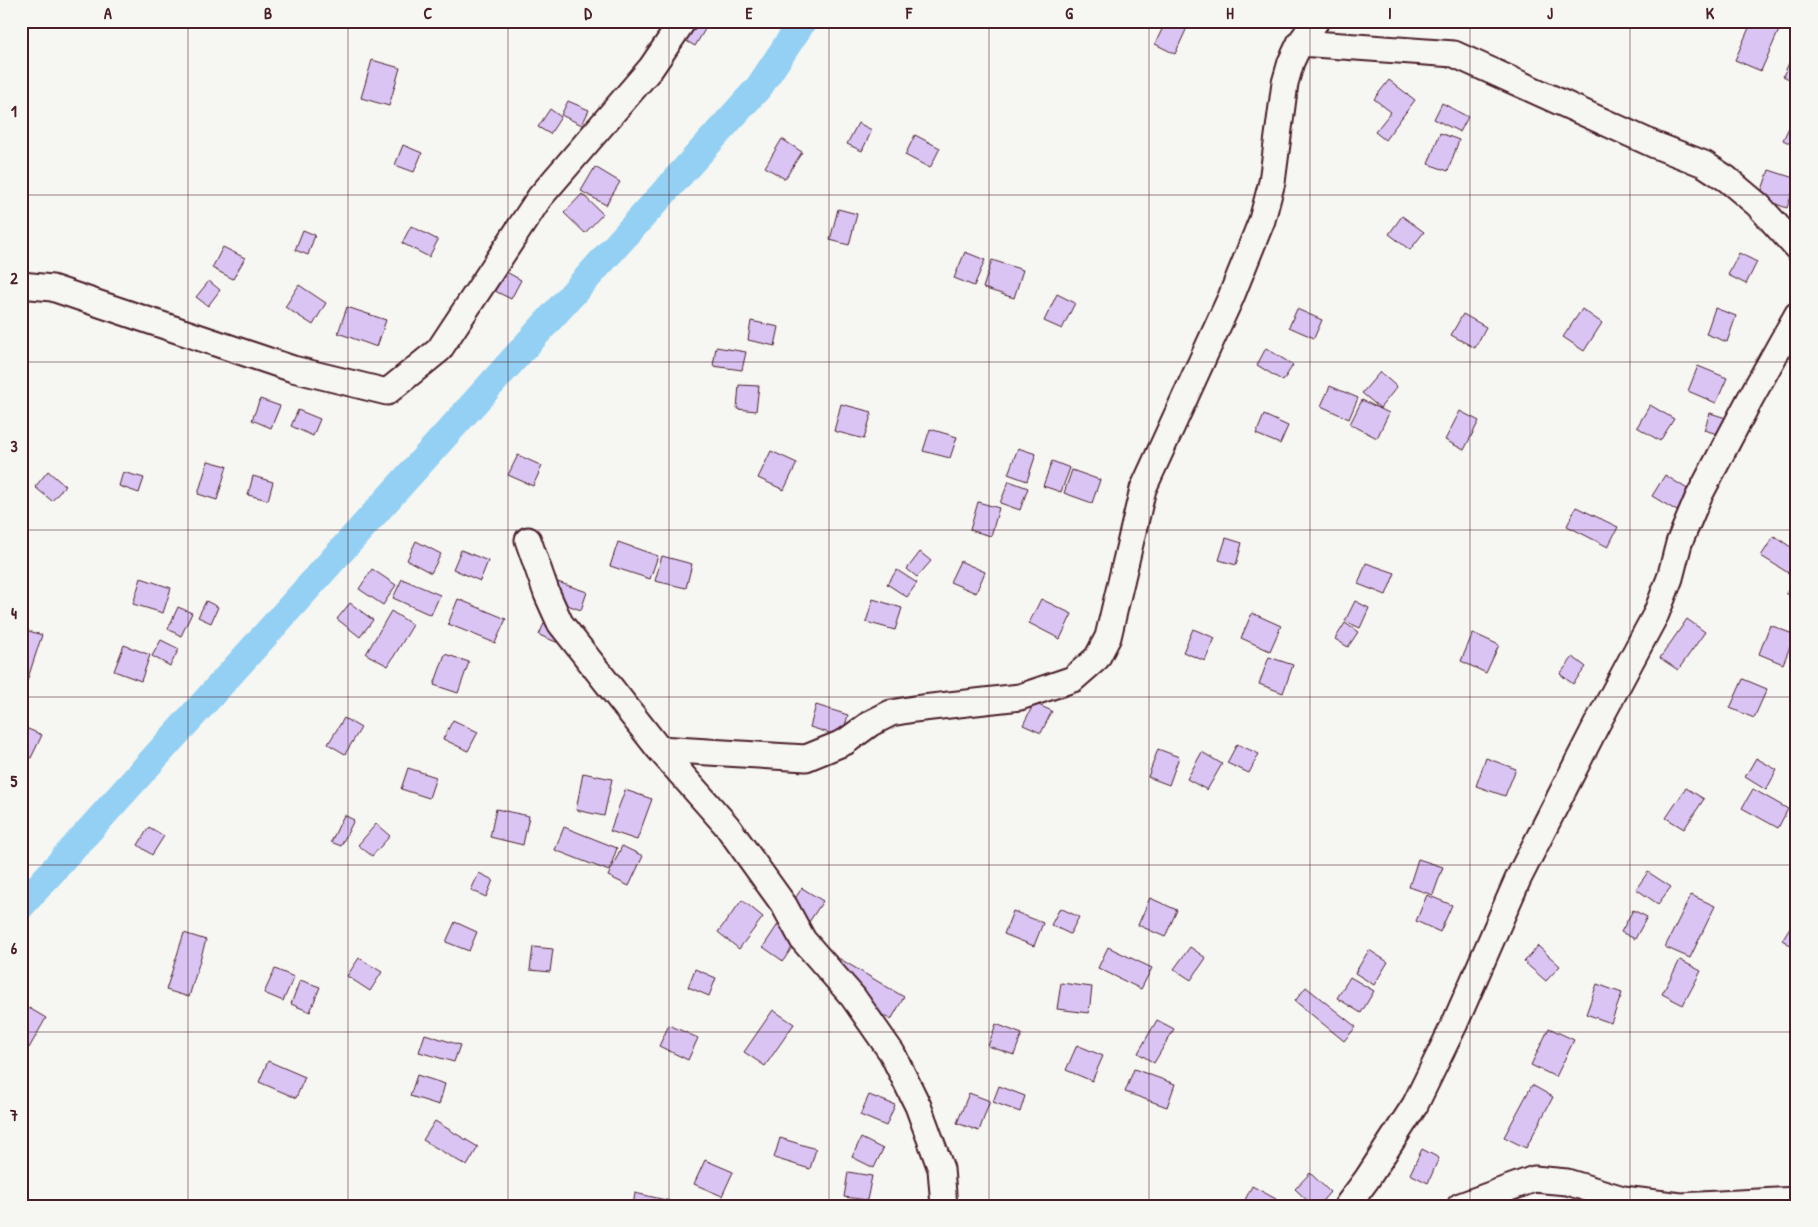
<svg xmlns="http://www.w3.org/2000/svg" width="1818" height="1227" viewBox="0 0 1818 1227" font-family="'Patrick Hand',sans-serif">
	<rect width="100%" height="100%" fill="#f6f6f2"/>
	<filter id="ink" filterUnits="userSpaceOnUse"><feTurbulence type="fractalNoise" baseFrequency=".02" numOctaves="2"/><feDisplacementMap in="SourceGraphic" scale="10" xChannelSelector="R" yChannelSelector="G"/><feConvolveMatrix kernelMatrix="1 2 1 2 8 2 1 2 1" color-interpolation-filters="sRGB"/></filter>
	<g filter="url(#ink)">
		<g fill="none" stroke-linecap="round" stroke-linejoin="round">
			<!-- canal -->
			<path stroke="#93d0f3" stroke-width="28" d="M 21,906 L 759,87 L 803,21"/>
		</g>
		<!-- building -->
		<path fill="#d9c4f4" stroke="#4a1f2b" d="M 681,21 L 710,21 L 695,46 L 674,34 Z
			M 1166,21 L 1190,21 L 1175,54 L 1155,44 Z
			M 1752,21 L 1783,21 L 1761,71 L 1735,60 Z
			M 372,60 L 400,68 L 389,106 L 361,98 Z
			M 1790,61 L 1797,64 L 1797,83 L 1783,76 Z
			M 1389,80 L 1415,100 L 1385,140 L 1375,132 L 1391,112 L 1374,99 Z
			M 568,101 L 589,110 L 582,125 L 561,115 Z
			M 1442,103 L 1468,117 L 1460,132 L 1434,119 Z
			M 550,109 L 561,117 L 550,134 L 538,127 Z
			M 1797,111 L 1797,147 L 1783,140 Z
			M 858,123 L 872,130 L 862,151 L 847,144 Z
			M 1440,133 L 1459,140 L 1448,171 L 1428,164 Z
			M 915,135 L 940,148 L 930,168 L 905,155 Z
			M 782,139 L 802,152 L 785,179 L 765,167 Z
			M 403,145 L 422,153 L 414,172 L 395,165 Z
			M 595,167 L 620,182 L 606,205 L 581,191 Z
			M 1769,170 L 1797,179 L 1787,208 L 1759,198 Z
			M 582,194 L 603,214 L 585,233 L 564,213 Z
			M 838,209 L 857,214 L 849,245 L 830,240 Z
			M 1402,216 L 1424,232 L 1410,250 L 1389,234 Z
			M 411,226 L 438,240 L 429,257 L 402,243 Z
			M 303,230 L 315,235 L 308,255 L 295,250 Z
			M 223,247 L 245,258 L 233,279 L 212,268 Z
			M 965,252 L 985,260 L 974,286 L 954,278 Z
			M 1739,253 L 1757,262 L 1746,284 L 1728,275 Z
			M 992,260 L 1023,270 L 1014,298 L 983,288 Z
			M 499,268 L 521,280 L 511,299 L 489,288 Z
			M 209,281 L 220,290 L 208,306 L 196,297 Z
			M 299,285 L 326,303 L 313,325 L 285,307 Z
			M 1057,294 L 1075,303 L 1062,329 L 1044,321 Z
			M 347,307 L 386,320 L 377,347 L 338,333 Z
			M 1715,308 L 1736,316 L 1727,342 L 1706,334 Z
			M 1297,309 L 1322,320 L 1314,338 L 1289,327 Z
			M 1582,309 L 1602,323 L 1584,351 L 1563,337 Z
			M 1463,314 L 1486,327 L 1475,348 L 1451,335 Z
			M 751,321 L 779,327 L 775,346 L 748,340 Z
			M 716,347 L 746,352 L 742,370 L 713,366 Z
			M 1266,348 L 1293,365 L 1283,381 L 1257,365 Z
			M 1698,366 L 1727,378 L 1716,403 L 1688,391 Z
			M 1380,372 L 1397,387 L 1380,408 L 1362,393 Z
			M 739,385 L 759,386 L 756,411 L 737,409 Z
			M 1330,386 L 1358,398 L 1349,419 L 1321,406 Z
			M 260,399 L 280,406 L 271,428 L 252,420 Z
			M 1362,400 L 1389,413 L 1377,438 L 1350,424 Z
			M 841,404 L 872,412 L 864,439 L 834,431 Z
			M 1650,405 L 1674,419 L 1660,441 L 1637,427 Z
			M 298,410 L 320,419 L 313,436 L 291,426 Z
			M 1460,411 L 1479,421 L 1464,450 L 1445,440 Z
			M 1710,413 L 1726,418 L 1721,435 L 1704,430 Z
			M 1264,415 L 1288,426 L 1280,444 L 1256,434 Z
			M 930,429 L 957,437 L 950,458 L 923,451 Z
			M 1018,448 L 1036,454 L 1027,481 L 1008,474 Z
			M 771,451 L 797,463 L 784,490 L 758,478 Z
			M 518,455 L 542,466 L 533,486 L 508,475 Z
			M 208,461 L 227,466 L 217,500 L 198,494 Z
			M 1052,461 L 1070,468 L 1061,492 L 1043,486 Z
			M 1072,470 L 1100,480 L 1092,503 L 1064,493 Z
			M 48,471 L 65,486 L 52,501 L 35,487 Z
			M 123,472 L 144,478 L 139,493 L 119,486 Z
			M 1665,475 L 1689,490 L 1677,511 L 1652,496 Z
			M 253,476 L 273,482 L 268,500 L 248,495 Z
			M 1009,481 L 1028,488 L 1020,510 L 1000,503 Z
			M 978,502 L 999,508 L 991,536 L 970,530 Z
			M 1576,507 L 1618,527 L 1608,547 L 1567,526 Z
			M 1774,536 L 1797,551 L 1797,564 L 1790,574 L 1761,556 Z
			M 1226,538 L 1242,543 L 1236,565 L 1219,560 Z
			M 416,541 L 441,554 L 431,573 L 407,560 Z
			M 618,542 L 658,556 L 650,579 L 610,566 Z
			M 461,550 L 488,561 L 480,581 L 453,569 Z
			M 920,552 L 931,561 L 917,577 L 907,569 Z
			M 662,556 L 692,564 L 686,588 L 655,581 Z
			M 960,561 L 985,572 L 976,593 L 950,582 Z
			M 1366,563 L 1395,573 L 1386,595 L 1358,584 Z
			M 372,569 L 396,585 L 383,605 L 359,589 Z
			M 897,570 L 917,583 L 907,597 L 887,584 Z
			M 543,577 L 587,592 L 581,610 L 537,594 Z
			M 141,578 L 171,588 L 163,613 L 133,604 Z
			M 402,579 L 440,595 L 431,615 L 393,598 Z
			M 1797,579 L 1797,601 L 1786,593 Z
			M 458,599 L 506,619 L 495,643 L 448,624 Z
			M 873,599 L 902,608 L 895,630 L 866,622 Z
			M 1041,599 L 1072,614 L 1060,639 L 1029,623 Z
			M 206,601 L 218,607 L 211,623 L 198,617 Z
			M 1355,601 L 1369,608 L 1360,628 L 1345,621 Z
			M 350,603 L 373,620 L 360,637 L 337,619 Z
			M 178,607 L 192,613 L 181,636 L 168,629 Z
			M 391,611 L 413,625 L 388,666 L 366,654 Z
			M 1252,613 L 1281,626 L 1270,651 L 1241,638 Z
			M 1687,619 L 1705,632 L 1678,670 L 1660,658 Z
			M 545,621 L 573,633 L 566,646 L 539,635 Z
			M 1345,623 L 1358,632 L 1348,647 L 1335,639 Z
			M 1770,625 L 1795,635 L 1783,664 L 1759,654 Z
			M 22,629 L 42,635 L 24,690 L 21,689 Z
			M 1193,629 L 1215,638 L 1205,661 L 1183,652 Z
			M 1473,633 L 1499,645 L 1486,673 L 1461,661 Z
			M 161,640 L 179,649 L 170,666 L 152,656 Z
			M 124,645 L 150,655 L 141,681 L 114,671 Z
			M 445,654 L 469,662 L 458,693 L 434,685 Z
			M 1269,657 L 1293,665 L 1283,693 L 1259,684 Z
			M 1573,657 L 1586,667 L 1573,684 L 1560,674 Z
			M 1743,679 L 1767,689 L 1754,718 L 1730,708 Z
			M 1034,703 L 1052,711 L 1041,733 L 1023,725 Z
			M 816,705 L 848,715 L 842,737 L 810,727 Z
			M 344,718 L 361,728 L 345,754 L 328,744 Z
			M 453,720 L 478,732 L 468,751 L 443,739 Z
			M 21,726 L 42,735 L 31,758 L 21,754 Z
			M 1237,744 L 1259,754 L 1249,773 L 1227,763 Z
			M 1158,749 L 1179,757 L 1169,785 L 1148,777 Z
			M 1202,752 L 1222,764 L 1207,790 L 1187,779 Z
			M 1486,758 L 1516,769 L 1505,796 L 1476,786 Z
			M 1756,758 L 1777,770 L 1766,790 L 1745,777 Z
			M 408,768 L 436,777 L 429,798 L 401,789 Z
			M 583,773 L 612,779 L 604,816 L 576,810 Z
			M 1686,788 L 1704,799 L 1684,829 L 1666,818 Z
			M 1753,789 L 1788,809 L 1778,828 L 1742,808 Z
			M 625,790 L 652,799 L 637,840 L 610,831 Z
			M 496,809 L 529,816 L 523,845 L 490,837 Z
			M 344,815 L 354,820 L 341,846 L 331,842 Z
			M 376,824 L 390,836 L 372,856 L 358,845 Z
			M 149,827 L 164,836 L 152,855 L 138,845 Z
			M 564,827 L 617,848 L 609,871 L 555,850 Z
			M 622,846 L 643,856 L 629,886 L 608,876 Z
			M 1418,859 L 1443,867 L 1433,895 L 1409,887 Z
			M 1648,872 L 1671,887 L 1658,904 L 1636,889 Z
			M 479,873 L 493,880 L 486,897 L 471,890 Z
			M 802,888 L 823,901 L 783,961 L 763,947 Z
			M 1427,895 L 1452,905 L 1440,932 L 1416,921 Z
			M 1691,895 L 1715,906 L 1690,958 L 1665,947 Z
			M 1150,898 L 1177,910 L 1165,937 L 1138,925 Z
			M 742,900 L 763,917 L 739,949 L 718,932 Z
			M 1060,908 L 1079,917 L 1070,934 L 1051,925 Z
			M 1633,910 L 1647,917 L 1635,939 L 1621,932 Z
			M 1013,911 L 1043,923 L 1034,946 L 1004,934 Z
			M 1794,921 L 1797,923 L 1797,949 L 1782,940 Z
			M 455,922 L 477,932 L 469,951 L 446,942 Z
			M 184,933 L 206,940 L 189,997 L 166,990 Z
			M 1538,946 L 1560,966 L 1546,981 L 1524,962 Z
			M 533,947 L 553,949 L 550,972 L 530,970 Z
			M 1108,947 L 1152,968 L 1141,989 L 1098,968 Z
			M 1190,947 L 1206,958 L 1191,980 L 1174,969 Z
			M 1369,950 L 1388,962 L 1374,985 L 1355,973 Z
			M 830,953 L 904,997 L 891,1020 L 816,976 Z
			M 359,958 L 382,972 L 370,991 L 347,976 Z
			M 1680,960 L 1701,971 L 1683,1005 L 1662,994 Z
			M 275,969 L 294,977 L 283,1001 L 264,993 Z
			M 695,969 L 716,978 L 709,996 L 688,987 Z
			M 1350,977 L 1374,991 L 1361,1013 L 1337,998 Z
			M 300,980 L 320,987 L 310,1012 L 291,1004 Z
			M 1061,983 L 1092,987 L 1089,1013 L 1057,1009 Z
			M 1597,984 L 1622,993 L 1611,1023 L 1586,1014 Z
			M 1306,987 L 1356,1027 L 1344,1041 L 1295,1001 Z
			M 29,1008 L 46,1018 L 29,1048 L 21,1043 L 21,1021 Z
			M 773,1010 L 794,1024 L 765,1066 L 744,1052 Z
			M 1157,1020 L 1174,1029 L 1154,1063 L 1138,1053 Z
			M 996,1024 L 1022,1034 L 1014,1055 L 988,1046 Z
			M 669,1025 L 698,1038 L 688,1060 L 659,1046 Z
			M 1549,1028 L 1574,1040 L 1556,1077 L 1531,1065 Z
			M 425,1034 L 460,1045 L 454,1062 L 419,1052 Z
			M 1077,1045 L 1103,1056 L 1092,1081 L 1066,1070 Z
			M 268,1061 L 305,1077 L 296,1098 L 259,1082 Z
			M 1134,1069 L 1175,1084 L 1167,1107 L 1125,1092 Z
			M 417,1075 L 445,1084 L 439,1105 L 410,1096 Z
			M 1532,1085 L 1553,1097 L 1526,1148 L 1504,1137 Z
			M 999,1086 L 1025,1096 L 1020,1112 L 993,1102 Z
			M 969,1093 L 990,1101 L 979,1131 L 957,1123 Z
			M 869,1095 L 895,1105 L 886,1126 L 860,1115 Z
			M 435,1121 L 478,1147 L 467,1166 L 423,1140 Z
			M 780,1138 L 816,1149 L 810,1169 L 774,1158 Z
			M 861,1138 L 883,1149 L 874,1168 L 852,1157 Z
			M 1422,1149 L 1439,1158 L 1428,1183 L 1410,1174 Z
			M 705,1160 L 733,1172 L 722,1196 L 694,1184 Z
			M 848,1172 L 872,1176 L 867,1200 L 844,1197 Z
			M 1310,1173 L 1330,1192 L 1318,1206 L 1313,1206 L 1295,1189 Z
			M 1252,1186 L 1276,1199 L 1272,1206 L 1252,1206 L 1244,1202 Z
			M 635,1193 L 670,1201 L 669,1206 L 633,1206 Z"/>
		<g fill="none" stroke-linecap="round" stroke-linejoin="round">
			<!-- street casing -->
			<g stroke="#4a1f2b" stroke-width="29">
				<path id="street" d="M 1300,43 L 1454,54 L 1655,145 L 1704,164 L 1727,179 L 1758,205 L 1797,248
					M 21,285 L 52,288 L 293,369 L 387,392 L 439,350 L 540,197 L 651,68 L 683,21
					M 528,540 L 547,594 L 560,623 L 659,749 L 727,826 L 784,905 L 803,940 L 853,997 L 892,1053 L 918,1106 L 941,1169 L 944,1206
					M 659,749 L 806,758 L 845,742 L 871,723 L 891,713 L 914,709 L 1020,697 L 1073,679 L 1097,658 L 1108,637 L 1143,489 L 1231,297 L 1262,220 L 1272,182 L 1285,83 L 1291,62 L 1300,43 L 1316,21
					M 1347,1206 L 1367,1179 L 1415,1105 L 1455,1023 L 1518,879 L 1597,724 L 1656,614 L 1670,578 L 1679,543 L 1698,498 L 1750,399 L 1797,315
					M 1460,1206 L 1534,1179 L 1567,1182 L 1623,1199 L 1681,1206 L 1797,1200"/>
			</g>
			<!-- street -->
			<use href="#street" stroke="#f6f6f2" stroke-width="25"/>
		</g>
	</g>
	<!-- grid -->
	<path fill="none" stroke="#4a1f2b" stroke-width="1" stroke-opacity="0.55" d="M 188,21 L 188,1206M 348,21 L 348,1206M 508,21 L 508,1206M 669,21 L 669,1206M 829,21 L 829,1206M 989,21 L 989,1206M 1149,21 L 1149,1206M 1310,21 L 1310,1206M 1470,21 L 1470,1206M 1630,21 L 1630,1206M 21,195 L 1797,195M 21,362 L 1797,362M 21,530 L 1797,530M 21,697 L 1797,697M 21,865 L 1797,865M 21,1032 L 1797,1032"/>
	<!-- margin -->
	<rect width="1818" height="1227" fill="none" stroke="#f6f6f2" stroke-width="55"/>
	<rect x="28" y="28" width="1762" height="1172" fill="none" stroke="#4a1f2b" stroke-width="2"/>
	<g font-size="16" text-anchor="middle" font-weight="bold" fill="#4a1f2b">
		<text x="108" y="19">A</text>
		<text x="268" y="19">B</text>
		<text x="428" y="19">C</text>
		<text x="588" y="19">D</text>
		<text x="749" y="19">E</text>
		<text x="909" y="19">F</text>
		<text x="1069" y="19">G</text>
		<text x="1230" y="19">H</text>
		<text x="1390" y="19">I</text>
		<text x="1550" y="19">J</text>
		<text x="1710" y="19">K</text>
		<text x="14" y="117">1</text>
		<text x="14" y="284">2</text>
		<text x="14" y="452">3</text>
		<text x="14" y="619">4</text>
		<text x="14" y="787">5</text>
		<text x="14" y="954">6</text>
		<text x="14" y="1121">7</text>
	</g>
</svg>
